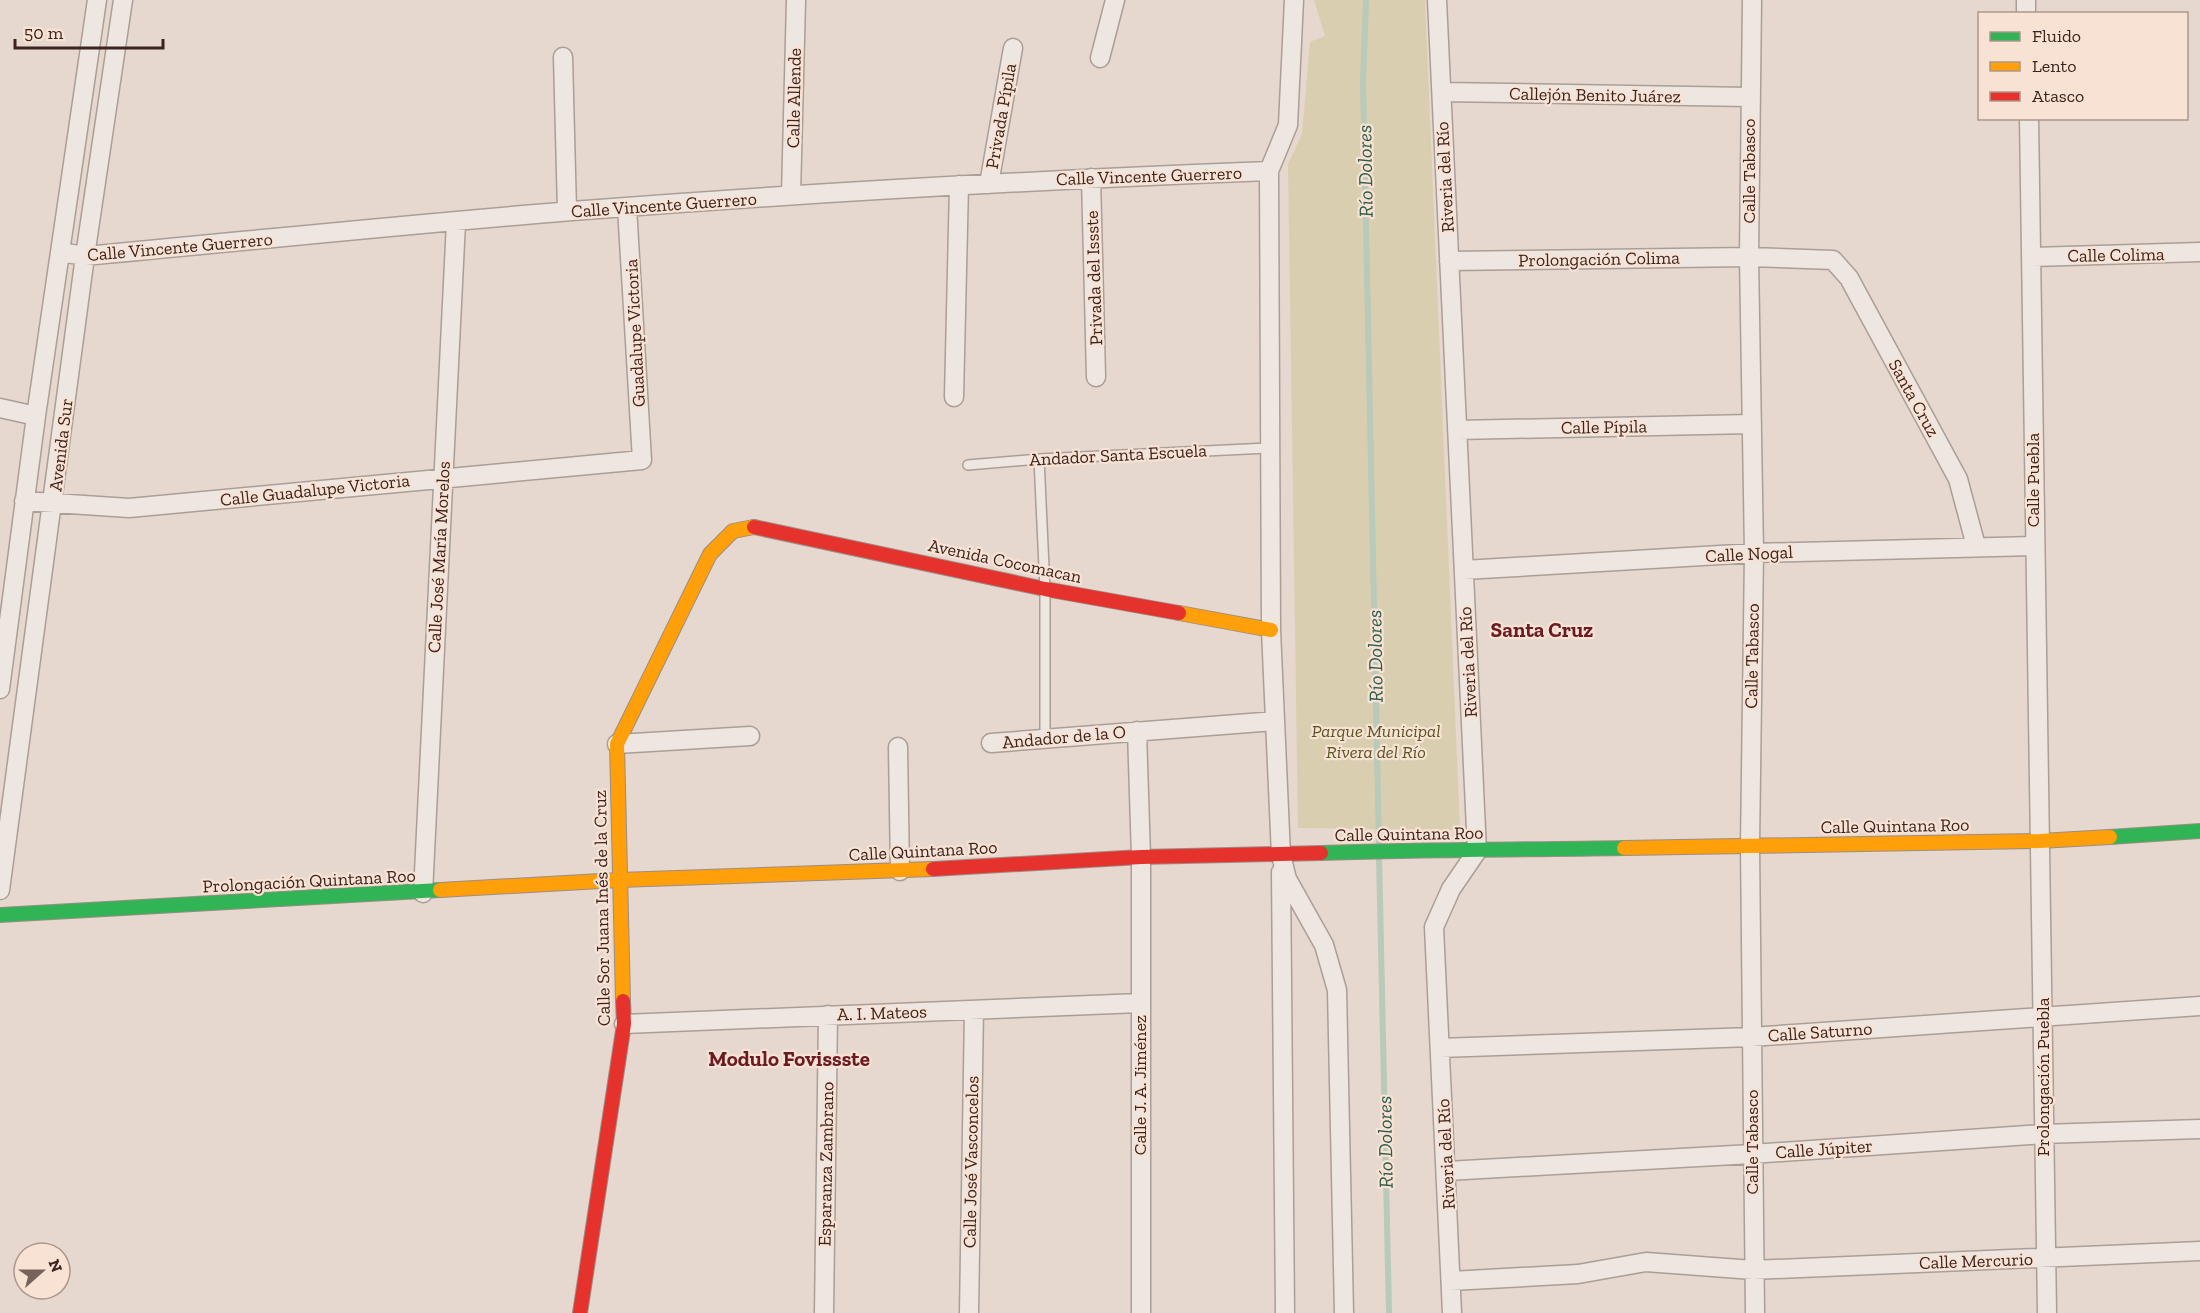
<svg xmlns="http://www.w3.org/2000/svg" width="2200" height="1313" viewBox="0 0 2200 1313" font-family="'Zilla Slab',serif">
	<rect width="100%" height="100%" fill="#e6d8ce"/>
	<!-- green -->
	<path fill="#daceb0" d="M 1314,0 L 1425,0 L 1460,830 L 1298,828 L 1288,164 L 1302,134 L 1310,42 L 1325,36 Z"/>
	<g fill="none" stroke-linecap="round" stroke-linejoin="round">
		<!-- stream -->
		<path stroke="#b9c9ba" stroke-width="6" d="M 1366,0 L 1363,83 L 1379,845
			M 1379,855 L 1389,1313"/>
		<!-- lane casing -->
		<g stroke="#ab9e97" stroke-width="12">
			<path id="lane" d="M 1039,459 L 1045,589 L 1045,740
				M 968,465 L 1039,459 L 1268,448"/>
		</g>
		<!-- street casing -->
		<g stroke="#ab9e97" stroke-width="21">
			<path id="street" d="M 1294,0 L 1288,125 L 1269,171 L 1271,630 L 1281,855 L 1287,879 L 1324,945 L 1337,990 L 1344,1313
				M 1437,0 L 1477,851 L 1451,889 L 1434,927 L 1452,1313
				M 1752,0 L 1749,257 L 1754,553 L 1750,846 L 1755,1313
				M 2026,0 L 2026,14
				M 563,57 L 567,211
				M 1100,58 L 1115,0
				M 1442,92 L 1749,97
				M 2029,118 L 2047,1313
				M 1091,178 L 1096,377
				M 989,184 L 1013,48
				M 791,195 L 796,0
				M 60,252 L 85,256 C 247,241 409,224 572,211 C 804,193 1036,180 1269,171
				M 2033,257 L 2200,252
				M 1449,261 L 1749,257 L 1833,260 L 1849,278 L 1958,479 L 1976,546
				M 954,397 L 959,185
				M 0,408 L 36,416
				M 1457,430 L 1752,424
				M 24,501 L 129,508 L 642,460 L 627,207
				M 1464,570 L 1754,553 L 2034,546
				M 0,689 L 36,416 L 97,0
				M 1137,731 L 1141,857 L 1141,1313
				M 991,743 L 1275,721
				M 617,744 L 750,736
				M 898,747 L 900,871
				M 1281,872 L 1285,1313
				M 0,890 L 85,256 L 123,0
				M 423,893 L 456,222
				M 624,1024 L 1140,1003
				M 1440,1048 L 1751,1037 L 2200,1006
				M 1447,1171 L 1752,1154 L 2043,1134 L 2200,1129
				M 1451,1281 L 1578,1274 L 1646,1262 L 1753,1270 L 2200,1251
				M 824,1313 L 828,1015
				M 969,1313 L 974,1010"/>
		</g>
		<!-- fast casing -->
		<g stroke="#9b8d86" stroke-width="16">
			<path id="fast" d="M 2110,837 L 2200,831
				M 1321,853 C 1422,849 1522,850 1624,848
				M 0,915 L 440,890"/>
		</g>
		<!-- slow casing -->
		<g stroke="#9b8d86" stroke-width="16">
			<path id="slow" d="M 1179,613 L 1271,630
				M 1624,848 L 2040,841 L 2110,837
				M 440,890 L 619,880 L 933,869
				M 623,1001 L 617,744 L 710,554 L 733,531 L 754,527"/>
		</g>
		<!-- jam casing -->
		<g stroke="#9b8d86" stroke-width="16">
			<path id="jam" d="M 754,527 L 1045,589 L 1179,613
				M 933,869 L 1141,857 L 1321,853
				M 580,1313 L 624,1024 L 623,1001"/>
		</g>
		<!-- lane -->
		<use href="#lane" stroke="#eee6e0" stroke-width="9"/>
		<!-- street -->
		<use href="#street" stroke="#eee6e0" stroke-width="18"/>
		<!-- fast -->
		<use href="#fast" stroke="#30b455" stroke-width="14"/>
		<!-- slow -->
		<use href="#slow" stroke="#ff9f0a" stroke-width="14"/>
		<!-- jam -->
		<use href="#jam" stroke="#e5322d" stroke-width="14"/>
	</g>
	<g text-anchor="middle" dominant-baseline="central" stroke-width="4.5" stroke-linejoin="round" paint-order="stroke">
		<!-- street labels -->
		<g font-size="18" fill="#3c231e" stroke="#f8e2d4">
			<text transform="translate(1595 95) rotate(1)">Callejón Benito Juárez</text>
			<text transform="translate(794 98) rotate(-89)">Calle Allende</text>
			<text transform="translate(1001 116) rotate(-80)">Privada Pípila</text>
			<text transform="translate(1749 171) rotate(-90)">Calle Tabasco</text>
			<text transform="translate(1149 176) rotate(-2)">Calle Vincente Guerrero</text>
			<text transform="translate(1445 177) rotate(-93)">Riveria del Río</text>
			<text transform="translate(664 205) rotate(-4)">Calle Vincente Guerrero</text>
			<text transform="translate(180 247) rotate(-5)">Calle Vincente Guerrero</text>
			<text transform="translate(2116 255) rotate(-1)">Calle Colima</text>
			<text transform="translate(1599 259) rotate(-1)">Prolongación Colima</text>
			<text transform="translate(1094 278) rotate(-92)">Privada del Issste</text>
			<text transform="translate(635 333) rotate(-93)">Guadalupe Victoria</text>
			<text transform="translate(1914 398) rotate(61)">Santa Cruz</text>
			<text transform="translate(1604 427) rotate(-1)">Calle Pípila</text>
			<text transform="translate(61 445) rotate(-83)">Avenida Sur</text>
			<text transform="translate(1118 455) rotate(-3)">Andador Santa Escuela</text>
			<text transform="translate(2033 480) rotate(-90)">Calle Puebla</text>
			<text transform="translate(315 490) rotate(-6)">Calle Guadalupe Victoria</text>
			<text transform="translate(1749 554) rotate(-3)">Calle Nogal</text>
			<text transform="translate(439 557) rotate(-87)">Calle José María Morelos</text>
			<text transform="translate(1005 561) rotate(12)">Avenida Cocomacan</text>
			<text transform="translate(1752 656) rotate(-89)">Calle Tabasco</text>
			<text transform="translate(1468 662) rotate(-93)">Riveria del Río</text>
			<text transform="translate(1064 737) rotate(-5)">Andador de la O</text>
			<text transform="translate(1895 826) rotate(-1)">Calle Quintana Roo</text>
			<text transform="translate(1409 834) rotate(-1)">Calle Quintana Roo</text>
			<text transform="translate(923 851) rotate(-3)">Calle Quintana Roo</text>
			<text transform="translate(309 881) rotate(-3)">Prolongación Quintana Roo</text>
			<text transform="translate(602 908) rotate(-91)">Calle Sor Juana Inés de la Cruz</text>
			<text transform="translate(882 1013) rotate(-2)">A. I. Mateos</text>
			<text transform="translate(1820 1032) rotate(-4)">Calle Saturno</text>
			<text transform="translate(2043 1077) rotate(-90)">Prolongación Puebla</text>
			<text transform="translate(1140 1085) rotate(-90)">Calle J. A. Jiménez</text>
			<text transform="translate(1752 1142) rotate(-90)">Calle Tabasco</text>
			<text transform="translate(1824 1149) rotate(-4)">Calle Júpiter</text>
			<text transform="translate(1446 1154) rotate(-93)">Riveria del Río</text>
			<text transform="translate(971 1162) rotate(-89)">Calle José Vasconcelos</text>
			<text transform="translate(826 1164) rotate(-89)">Esparanza Zambrano</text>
			<text transform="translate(1976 1261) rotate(-2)">Calle Mercurio</text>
		</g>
		<!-- park labels -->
		<g font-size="18" font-style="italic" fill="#595623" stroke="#f8e2d4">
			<text x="1376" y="731">Parque Municipal<tspan x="1376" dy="21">Rivera del Río</tspan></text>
		</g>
		<!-- water labels -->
		<g font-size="20" font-style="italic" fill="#2c5c4a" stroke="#f8e2d4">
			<text transform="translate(1365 171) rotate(-91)">Río Dolores</text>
			<text transform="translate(1375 656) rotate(-91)">Río Dolores</text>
			<text transform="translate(1385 1142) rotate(-91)">Río Dolores</text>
		</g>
		<!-- quarter labels -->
		<g font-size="21" font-weight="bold" fill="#6b1b22" stroke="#f8e2d4">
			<text x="1542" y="629">Santa Cruz</text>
			<text x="789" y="1058">Modulo Fovissste</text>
		</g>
	</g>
	<!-- legend -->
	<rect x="1978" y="12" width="210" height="108" fill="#f8e2d4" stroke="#ad968b" stroke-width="1.5"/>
	<rect x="1990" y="32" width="30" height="9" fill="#30b455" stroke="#ad968b" stroke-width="1.5"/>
	<text x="2032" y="42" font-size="18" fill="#3c231e">Fluido</text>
	<rect x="1990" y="62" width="30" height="9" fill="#ff9f0a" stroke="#ad968b" stroke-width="1.5"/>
	<text x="2032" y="72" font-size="18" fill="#3c231e">Lento</text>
	<rect x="1990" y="92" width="30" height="9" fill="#e5322d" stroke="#ad968b" stroke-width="1.5"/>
	<text x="2032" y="102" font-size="18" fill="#3c231e">Atasco</text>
	<!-- north arrow -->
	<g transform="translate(42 1271) rotate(69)"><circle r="28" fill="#f8e2d4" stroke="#ad968b" stroke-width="1.5"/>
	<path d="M0-4.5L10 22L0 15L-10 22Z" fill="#78625c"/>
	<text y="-9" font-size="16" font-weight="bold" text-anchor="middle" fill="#3c231e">N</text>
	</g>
	<!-- scale -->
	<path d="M15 39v9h148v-9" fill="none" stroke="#3c231e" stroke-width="3"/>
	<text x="24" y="39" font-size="18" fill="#3c231e" stroke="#f8e2d4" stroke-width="4.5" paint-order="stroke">50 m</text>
</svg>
